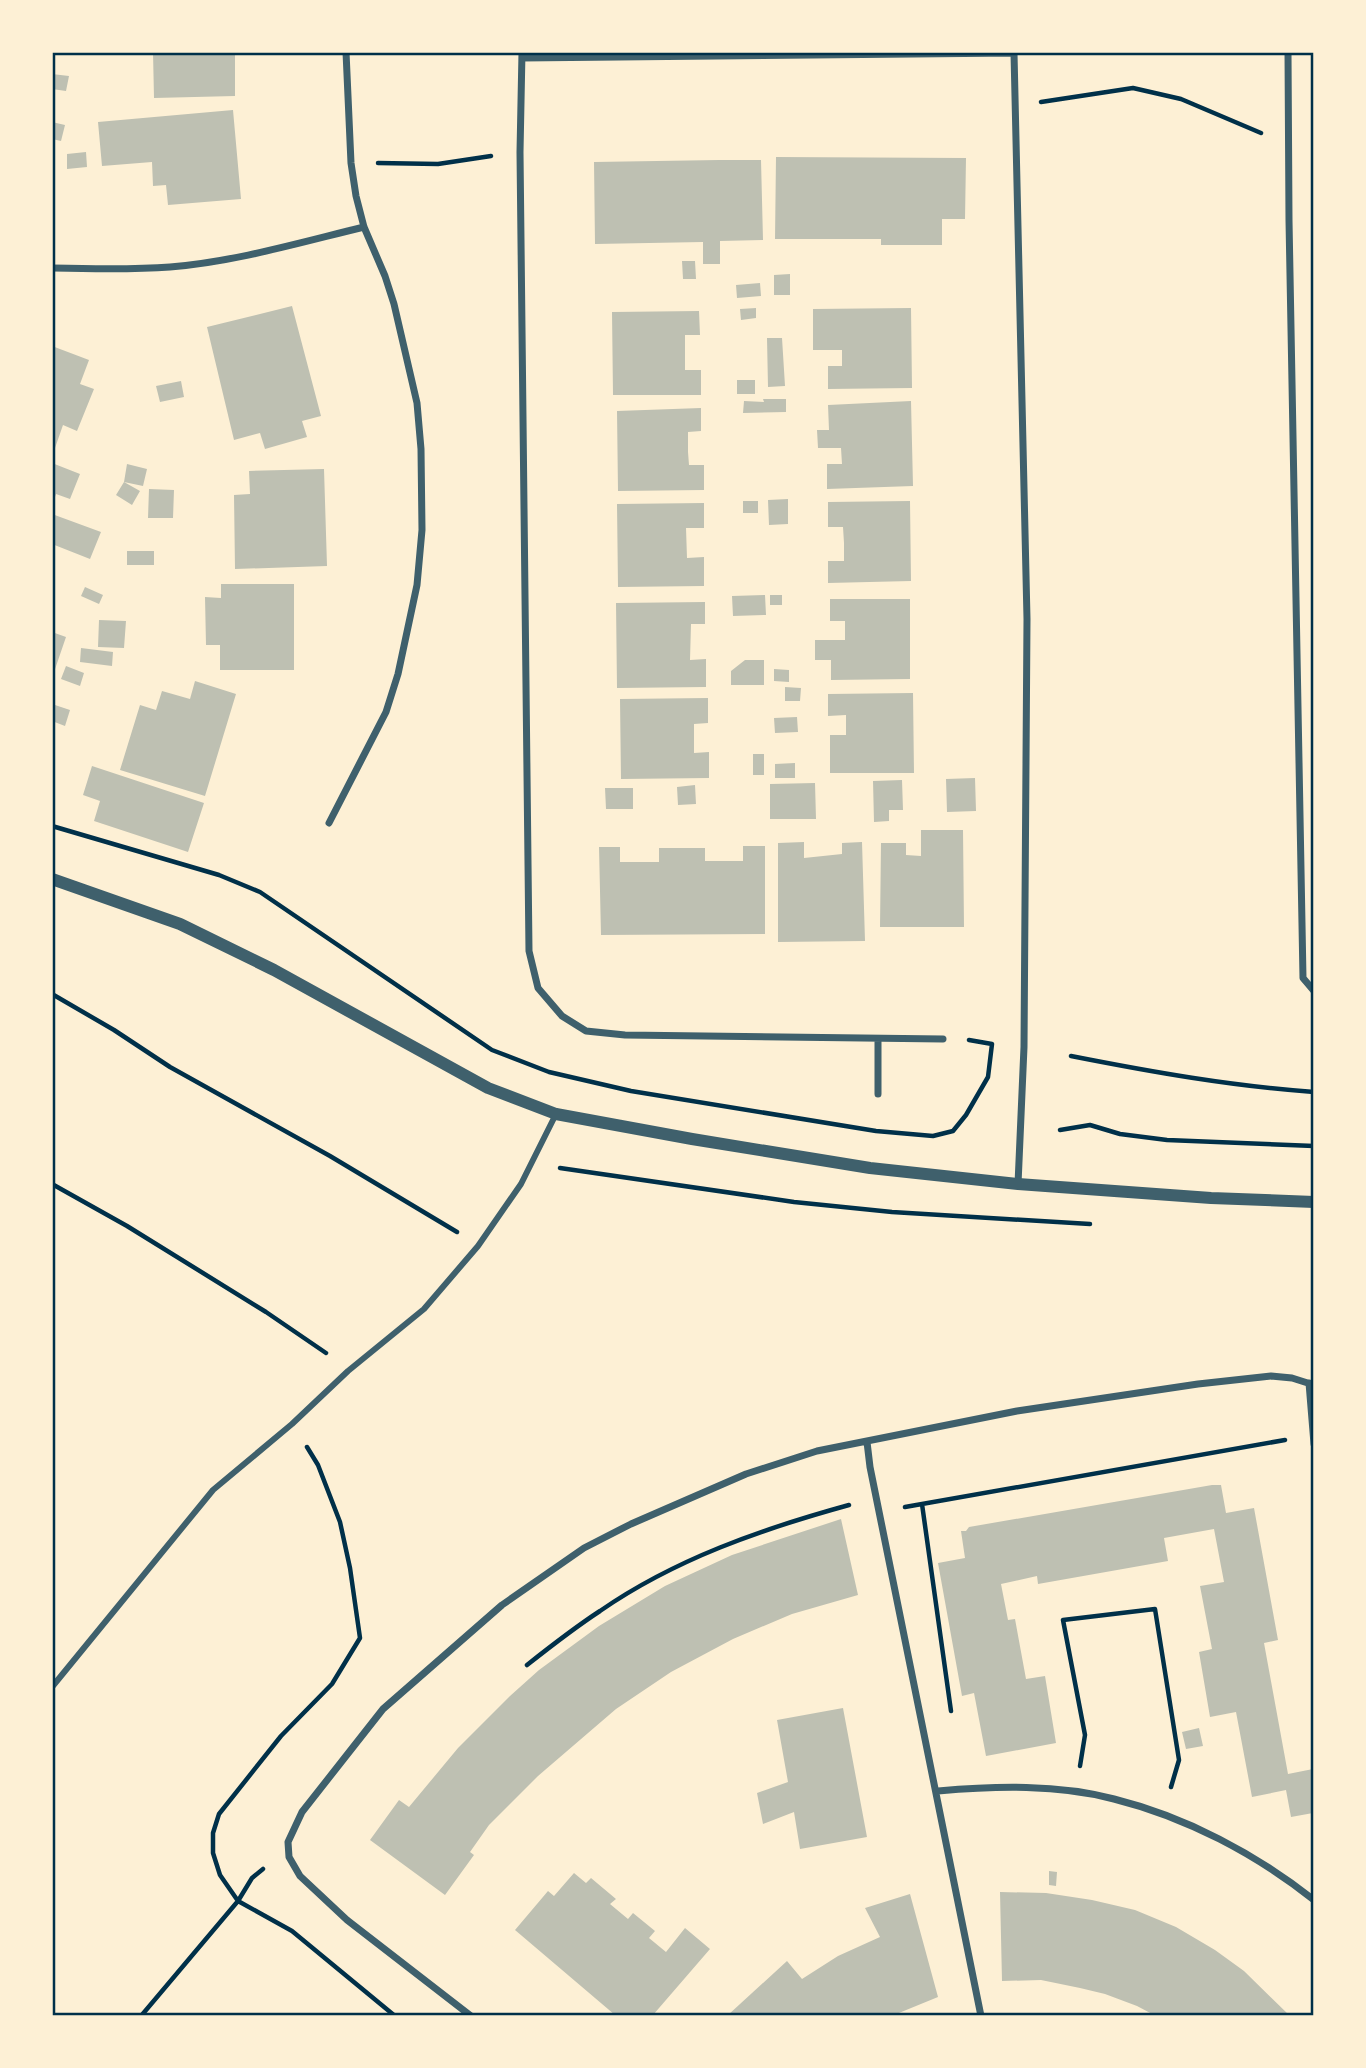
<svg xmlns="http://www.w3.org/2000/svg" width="1366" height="2068" viewBox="0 0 1366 2068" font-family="'Roboto Serif',serif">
	<rect width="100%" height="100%" fill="#fdf0d5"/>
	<!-- building -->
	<path fill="#bec0b2" d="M 153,52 L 235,52 L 235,96 L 154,98 Z
		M 52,74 L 69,76 L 66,91 L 52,89 Z
		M 233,110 L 241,199 L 168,205 L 166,185 L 153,186 L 152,162 L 102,166 L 98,122 Z
		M 52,122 L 65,125 L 61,141 L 52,139 Z
		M 86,152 L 87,167 L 67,169 L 67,154 Z
		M 776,157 L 966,158 L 965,219 L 942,219 L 942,245 L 881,245 L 881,239 L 775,239 Z
		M 719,160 L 761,160 L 763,240 L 720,241 L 720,264 L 703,264 L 703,242 L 595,244 L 594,162 Z
		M 682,261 L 695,261 L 696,279 L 683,279 Z
		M 790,274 L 790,295 L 774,295 L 774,275 Z
		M 760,283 L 761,296 L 737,298 L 736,285 Z
		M 292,306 L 321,416 L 302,421 L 307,437 L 265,449 L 260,433 L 234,440 L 207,327 Z
		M 756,308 L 756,318 L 741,320 L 740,309 Z
		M 911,308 L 912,388 L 828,389 L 828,366 L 842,366 L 842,350 L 813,350 L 813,309 Z
		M 699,311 L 700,335 L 685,335 L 685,370 L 701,370 L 701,395 L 613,395 L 612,312 Z
		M 767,338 L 782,338 L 785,386 L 768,387 Z
		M 52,346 L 89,360 L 80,384 L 94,389 L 77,431 L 63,425 L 55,448 L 52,447 Z
		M 737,380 L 755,380 L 755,394 L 737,394 Z
		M 181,381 L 184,397 L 160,402 L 156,386 Z
		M 763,399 L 786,399 L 786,412 L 743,413 L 744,401 L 764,402 Z
		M 911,401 L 913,486 L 827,489 L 827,464 L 842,464 L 841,448 L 818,448 L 817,430 L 829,430 L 828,405 Z
		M 701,408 L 701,431 L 688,432 L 688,452 L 689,465 L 704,465 L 704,490 L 618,491 L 617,411 Z
		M 52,463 L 80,474 L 70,499 L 56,494 L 53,503 Z
		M 127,464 L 147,469 L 143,486 L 124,482 Z
		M 324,469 L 327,566 L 235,569 L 234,495 L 250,494 L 249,471 Z
		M 124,482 L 140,491 L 132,505 L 116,495 Z
		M 149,489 L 174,490 L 173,518 L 148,518 Z
		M 788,499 L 788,524 L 769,525 L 768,500 Z
		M 743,501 L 758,501 L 758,513 L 743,513 Z
		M 910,501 L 911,581 L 828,583 L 828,561 L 844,561 L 844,543 L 843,527 L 828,527 L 828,502 Z
		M 704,503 L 704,528 L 686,528 L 687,558 L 704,557 L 704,586 L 618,587 L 617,504 Z
		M 52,514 L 101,532 L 90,559 L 52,544 Z
		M 127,551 L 154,551 L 154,565 L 127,565 Z
		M 221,584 L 294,584 L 294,670 L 220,670 L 220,645 L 206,645 L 205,597 L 221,598 Z
		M 85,587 L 103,595 L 99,604 L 81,596 Z
		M 765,595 L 766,615 L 733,616 L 732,596 Z
		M 770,595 L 782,595 L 782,605 L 770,605 Z
		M 830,599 L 910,599 L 910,679 L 831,680 L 831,660 L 815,660 L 815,640 L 845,640 L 845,621 L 830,621 Z
		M 705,602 L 705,624 L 691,624 L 690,660 L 706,659 L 706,687 L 617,688 L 616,603 Z
		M 99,620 L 126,621 L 124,648 L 98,647 Z
		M 52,632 L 66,637 L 53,675 L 52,675 Z
		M 81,648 L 113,652 L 112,666 L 80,662 Z
		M 745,660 L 764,660 L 764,685 L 731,685 L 731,671 Z
		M 66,666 L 84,673 L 80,686 L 61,679 Z
		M 774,669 L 789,670 L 789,682 L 774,681 Z
		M 195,681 L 236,694 L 205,796 L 120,770 L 140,705 L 156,710 L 162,691 L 190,699 Z
		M 785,687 L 801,688 L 800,701 L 785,701 Z
		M 913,693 L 914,773 L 830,773 L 830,735 L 846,735 L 846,715 L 828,716 L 828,694 Z
		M 708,698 L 708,723 L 694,724 L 694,753 L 709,752 L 709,778 L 621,779 L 620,699 Z
		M 52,704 L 70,710 L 65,726 L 52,721 Z
		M 797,717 L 798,732 L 775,733 L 774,718 Z
		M 753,754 L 764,754 L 764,775 L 753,775 Z
		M 795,763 L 795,778 L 775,778 L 775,764 Z
		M 92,766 L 204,803 L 188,852 L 94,821 L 100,801 L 83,795 Z
		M 975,778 L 976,811 L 947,812 L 946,779 Z
		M 902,780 L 903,810 L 889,810 L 889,821 L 874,822 L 873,781 Z
		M 815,783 L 816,819 L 770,819 L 770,784 Z
		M 695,785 L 696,804 L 678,805 L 677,787 Z
		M 605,788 L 633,788 L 633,809 L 606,809 Z
		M 921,830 L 963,830 L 964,927 L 880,927 L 881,843 L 906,843 L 906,855 L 921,856 Z
		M 804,842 L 804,858 L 842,854 L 842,843 L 862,842 L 865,941 L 778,942 L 778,843 Z
		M 743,846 L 765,846 L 765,934 L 601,935 L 599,847 L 620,847 L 620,862 L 659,862 L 659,848 L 705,848 L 705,861 L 743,861 Z
		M 1212,1485 L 1221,1485 L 1226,1513 L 1254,1508 L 1278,1640 L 1264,1643 L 1288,1774 L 1313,1769 L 1313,1813 L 1291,1817 L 1286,1790 L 1252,1797 L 1236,1712 L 1210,1717 L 1199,1652 L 1212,1649 L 1200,1586 L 1224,1582 L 1214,1529 L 1164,1538 L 1168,1561 L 1038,1584 L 1037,1576 L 1001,1584 L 1008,1620 L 1015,1619 L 1026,1679 L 1045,1676 L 1056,1743 L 986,1756 L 974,1693 L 962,1696 L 938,1563 L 965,1558 L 961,1531 L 966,1531 L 969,1527 Z
		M 841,1519 L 858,1595 L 792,1614 L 733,1639 L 671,1672 L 616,1709 L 538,1776 L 489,1825 L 470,1852 L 474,1855 L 445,1895 L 370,1840 L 399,1800 L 409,1807 L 458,1748 L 510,1696 L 539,1670 L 599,1626 L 665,1586 L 732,1555 Z
		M 843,1708 L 867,1837 L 800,1849 L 794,1812 L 763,1824 L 757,1793 L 788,1782 L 777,1720 Z
		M 1199,1728 L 1203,1746 L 1186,1749 L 1182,1732 Z
		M 1049,1871 L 1057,1872 L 1056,1886 L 1049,1885 Z
		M 574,1873 L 586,1883 L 591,1878 L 616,1899 L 610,1904 L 628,1919 L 633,1913 L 655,1931 L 649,1938 L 666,1952 L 685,1928 L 710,1949 L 653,2015 L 615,2015 L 515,1930 L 548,1891 L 554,1896 Z
		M 1000,1892 L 1046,1893 L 1092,1900 L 1135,1910 L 1176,1927 L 1215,1950 L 1244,1971 L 1289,2015 L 1154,2015 L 1137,2006 L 1105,1994 L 1080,1988 L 1041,1980 L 1002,1981 Z
		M 910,1894 L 938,1997 L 894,2015 L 728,2015 L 787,1961 L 802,1979 L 838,1956 L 880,1937 L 865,1908 Z"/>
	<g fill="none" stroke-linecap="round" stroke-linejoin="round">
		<!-- path -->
		<path stroke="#003049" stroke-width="4.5" d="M 1041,102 L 1133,88 L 1181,99 L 1261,133
			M 378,163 L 438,164 L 491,156
			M 52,826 L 219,875 L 260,892 L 492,1050 L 549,1072 L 631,1091 L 876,1131 L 933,1136 L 953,1131 L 966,1115 L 988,1077 L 992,1044 L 969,1040
			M 52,994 L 114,1030 L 170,1067 L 330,1156 L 457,1232
			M 1071,1056 C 1152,1072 1231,1086 1314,1092
			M 1060,1130 L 1090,1125 L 1120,1134 L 1167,1140 L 1314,1146
			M 560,1168 L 794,1202 L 892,1212 L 1090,1224
			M 52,1184 L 127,1226 L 266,1312 L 326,1353
			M 307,1447 L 318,1465 L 340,1522 L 350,1568 L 360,1638 L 332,1684 L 281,1736 L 219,1814 L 213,1833 L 213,1853 L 220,1875 L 238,1901 L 292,1931 L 395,2016
			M 922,1504 L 951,1711
			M 905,1507 L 1285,1440
			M 527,1665 C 551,1646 574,1628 600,1611 C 675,1559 762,1529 849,1505
			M 1080,1766 L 1085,1735 L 1063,1620 L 1155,1609 L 1179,1760 L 1171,1787
			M 141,2016 L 238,1901 L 252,1878 L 263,1869"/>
		<!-- pedestrian -->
		<path stroke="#3f606c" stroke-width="6" d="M 52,1687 L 213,1490 L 292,1424 L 348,1371 L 424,1309 L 478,1246 L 521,1184 L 556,1114"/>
		<!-- minor -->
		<path stroke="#3f606c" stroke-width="7" d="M 522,52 L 520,152 L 529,951 L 538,988 L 562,1016 L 586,1031 L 625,1035 L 943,1039
			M 1288,52 L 1289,220 L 1303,978 L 1314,991
			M 522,58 L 1014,53 L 1027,619 L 1024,1047 L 1018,1184
			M 52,268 C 92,269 131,270 170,267 C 234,262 302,242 364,227
			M 329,823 L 386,712 L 398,674 L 417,585 L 422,530 L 421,449 L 417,403 L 394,304 L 385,276 L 364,227 L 356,196 L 351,163 L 346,52
			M 878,1094 L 878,1039
			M 1309,1383 L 1314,1444
			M 867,1442 L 870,1467 L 981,2016
			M 938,1791 C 995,1786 1058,1784 1114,1799 C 1186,1817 1256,1854 1314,1900
			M 471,2016 L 347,1920 L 300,1876 L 289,1857 L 288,1842 L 302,1812 L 383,1709 L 502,1605 L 584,1548 L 631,1524 L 746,1474 L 817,1451 L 1017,1411 L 1198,1384 L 1271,1376 L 1292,1378 L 1314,1385"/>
		<!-- tertiary -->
		<path stroke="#3f606c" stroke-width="12" d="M 52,879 L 180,924 L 274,970 L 488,1088 L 556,1114 L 692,1139 L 870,1168 L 1018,1184 L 1211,1198 L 1314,1202"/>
	</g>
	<!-- border -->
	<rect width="1366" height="2068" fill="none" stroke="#fdf0d5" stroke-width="108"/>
	<rect x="54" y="54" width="1258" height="1960" fill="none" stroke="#003049" stroke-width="2.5"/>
</svg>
